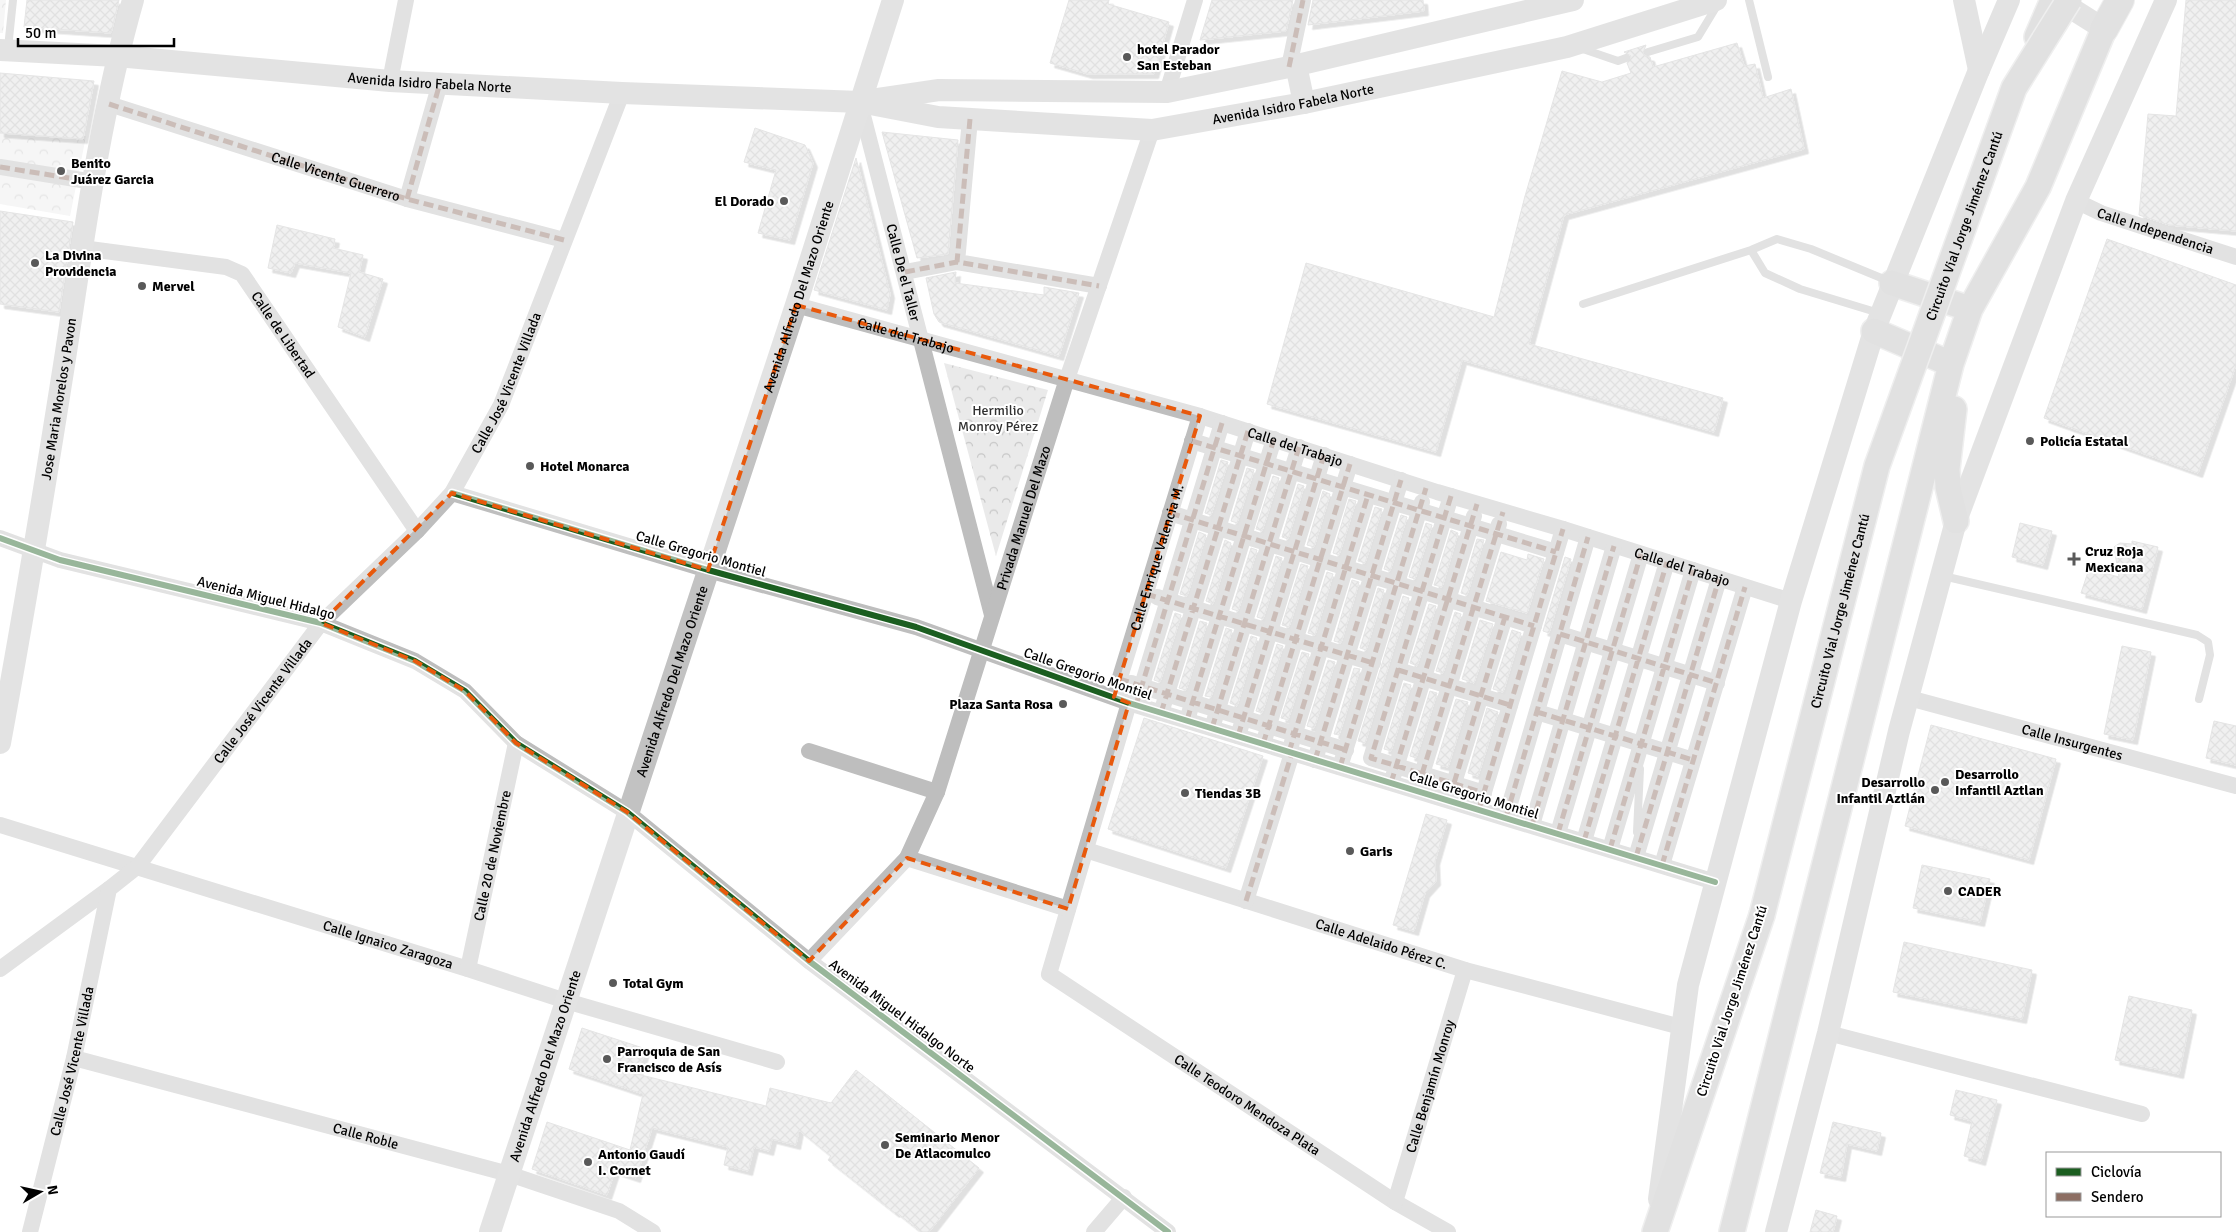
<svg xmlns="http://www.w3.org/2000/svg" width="2236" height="1232" viewBox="0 0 2236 1232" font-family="Signika,sans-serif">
	<defs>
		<pattern id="forest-crowns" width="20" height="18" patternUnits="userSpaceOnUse" patternTransform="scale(1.25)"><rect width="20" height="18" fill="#eaeaea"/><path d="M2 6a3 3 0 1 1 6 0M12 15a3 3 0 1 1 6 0" fill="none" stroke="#c7c7c7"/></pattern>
		<pattern id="building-cross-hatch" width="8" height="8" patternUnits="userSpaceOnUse" patternTransform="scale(1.25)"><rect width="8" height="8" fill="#ddd"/><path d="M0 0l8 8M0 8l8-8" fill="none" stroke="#bcbcbc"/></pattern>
		<filter id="shadow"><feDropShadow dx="4.5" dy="4.5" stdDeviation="0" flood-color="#0004"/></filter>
	</defs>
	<rect width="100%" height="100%" fill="#fff"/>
	<!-- forest -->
	<path fill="url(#forest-crowns)" d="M 0,0 L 6,0 L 3,33 L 0,33 Z
		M 0,133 L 86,136 L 70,216 L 0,204 Z
		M 944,363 L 1048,390 L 996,556 Z"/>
	<!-- building -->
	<path fill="url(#building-cross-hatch)" stroke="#c5c5c5" filter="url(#shadow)" d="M 27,0 L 119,0 L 111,33 L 24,27 Z
		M 1069,0 L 1109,0 L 1108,4 L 1169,22 L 1154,74 L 1088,74 L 1050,63 Z
		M 1212,0 L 1293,0 L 1286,31 L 1200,40 Z
		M 1313,0 L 1423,0 L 1424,11 L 1308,25 Z
		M 2186,0 L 2236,0 L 2236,231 L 2169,225 L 2139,215 L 2148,114 L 2176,116 Z
		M 1737,43 L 1744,66 L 1755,64 L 1763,98 L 1791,89 L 1804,149 L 1564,215 L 1529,344 L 1723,398 L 1714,432 L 1462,360 L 1436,452 L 1267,404 L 1306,263 L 1494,317 L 1525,196 L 1562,71 L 1602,82 L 1631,73 L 1627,63 L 1631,56 L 1624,52 L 1646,45 L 1643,53 L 1645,56 L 1650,57 L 1653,67 Z
		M 0,73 L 94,81 L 83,139 L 0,133 Z
		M 755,128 L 805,145 L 813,163 L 790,240 L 758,233 L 776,170 L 744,162 Z
		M 882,132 L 958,140 L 948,254 L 917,258 Z
		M 856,158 L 890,294 L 887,310 L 814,290 Z
		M 0,211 L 73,222 L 59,312 L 0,304 Z
		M 277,225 L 335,239 L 333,248 L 363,255 L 359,272 L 383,279 L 365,337 L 338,327 L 351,273 L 295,263 L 291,273 L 268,268 Z
		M 2107,239 L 2236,285 L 2236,365 L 2198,473 L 2044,418 Z
		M 956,272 L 955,283 L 1044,295 L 1044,287 L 1079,293 L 1059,356 L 939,322 L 934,314 L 926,278 Z
		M 1221,460 L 1228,462 L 1211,515 L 1205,513 Z
		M 1247,468 L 1254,470 L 1237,523 L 1231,521 Z
		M 1273,476 L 1279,478 L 1262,531 L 1256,529 Z
		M 1298,484 L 1304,486 L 1288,539 L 1282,537 Z
		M 1323,491 L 1330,494 L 1314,547 L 1307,545 Z
		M 1349,499 L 1356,501 L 1339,555 L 1333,553 Z
		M 1375,507 L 1382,509 L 1365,563 L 1358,561 Z
		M 1401,515 L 1407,517 L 1390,571 L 1384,569 Z
		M 1426,523 L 1432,525 L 1415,579 L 1409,577 Z
		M 2020,523 L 2052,531 L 2043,565 L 2012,557 Z
		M 1451,530 L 1458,533 L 1442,587 L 1434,585 Z
		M 1199,532 L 1206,535 L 1187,596 L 1180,594 Z
		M 1477,539 L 1484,540 L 1467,595 L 1461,593 Z
		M 1225,540 L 1231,543 L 1213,604 L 1206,601 Z
		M 2132,541 L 2158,547 L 2142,609 L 2081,593 L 2089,569 L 2119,577 L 2114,547 L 2120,543 L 2132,544 Z
		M 1251,548 L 1257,550 L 1238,611 L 1232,609 Z
		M 1501,552 L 1527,560 L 1528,554 L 1544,559 L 1527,613 L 1486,601 Z
		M 1276,556 L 1282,558 L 1263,619 L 1257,617 Z
		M 1565,557 L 1571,559 L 1549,633 L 1543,631 Z
		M 1301,564 L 1308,566 L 1289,627 L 1282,625 Z
		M 1327,572 L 1333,574 L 1315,635 L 1308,633 Z
		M 1352,580 L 1359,582 L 1341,643 L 1334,641 Z
		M 1378,588 L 1384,590 L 1366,650 L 1360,648 Z
		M 1403,596 L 1409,598 L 1365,743 L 1358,741 Z
		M 1429,604 L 1436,606 L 1417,666 L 1410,663 Z
		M 1455,612 L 1461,614 L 1443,673 L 1436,671 Z
		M 1175,613 L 1181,615 L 1160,682 L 1154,680 Z
		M 1480,620 L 1493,624 L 1474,683 L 1462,679 Z
		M 1200,621 L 1207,623 L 1186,690 L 1179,688 Z
		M 1226,628 L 1232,630 L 1211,697 L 1205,696 Z
		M 1512,630 L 1521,633 L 1503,692 L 1493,689 Z
		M 1251,636 L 1257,638 L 1237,706 L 1230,703 Z
		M 1277,644 L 1283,646 L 1262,713 L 1256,711 Z
		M 2122,646 L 2151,652 L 2133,740 L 2104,734 Z
		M 1302,652 L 1309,654 L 1288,720 L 1281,718 Z
		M 1328,660 L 1335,662 L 1314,728 L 1307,726 Z
		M 1354,668 L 1360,669 L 1339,735 L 1334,734 Z
		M 1404,683 L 1411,685 L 1391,751 L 1384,749 Z
		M 1430,691 L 1437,693 L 1416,758 L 1410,756 Z
		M 1456,699 L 1468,702 L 1448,767 L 1436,764 Z
		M 1487,708 L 1498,712 L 1478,776 L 1468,773 Z
		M 1144,718 L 1263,756 L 1226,868 L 1108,829 Z
		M 2214,721 L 2236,726 L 2236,765 L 2206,758 Z
		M 1931,725 L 2056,759 L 2029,860 L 1905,826 Z
		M 1426,814 L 1447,820 L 1435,861 L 1436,881 L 1425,893 L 1414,931 L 1393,925 Z
		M 1922,865 L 1990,879 L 1980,922 L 1913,908 Z
		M 1904,942 L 2032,970 L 2022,1019 L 1893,992 Z
		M 2129,996 L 2192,1010 L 2179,1074 L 2115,1060 Z
		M 582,1028 L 646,1049 L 637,1074 L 766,1106 L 770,1088 L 831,1103 L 856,1070 L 979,1168 L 929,1232 L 921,1232 L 896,1212 L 895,1213 L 828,1160 L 831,1156 L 799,1130 L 796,1145 L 772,1139 L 769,1151 L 754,1147 L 748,1171 L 724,1165 L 728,1147 L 652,1128 L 636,1178 L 615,1171 L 607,1195 L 532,1169 L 547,1122 L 630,1150 L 643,1094 L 569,1069 Z
		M 1956,1090 L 1997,1100 L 1981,1161 L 1964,1156 L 1972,1121 L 1950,1115 Z
		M 1833,1122 L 1881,1133 L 1877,1151 L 1847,1144 L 1841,1177 L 1820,1173 Z
		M 1816,1210 L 1837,1216 L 1833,1232 L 1810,1232 Z"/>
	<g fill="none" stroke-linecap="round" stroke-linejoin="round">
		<!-- primary casing -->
		<g stroke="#dbdbdb" stroke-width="28">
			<path id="primary" d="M 2037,37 L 2053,0
				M 1892,283 L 1970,309
				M 1874,331 L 1951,364
				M 1954,409 L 1947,469 L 1948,487 L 1956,521
				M 1655,1232 L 1762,915
				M 1732,1232 L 1951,364 L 1970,309 L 2038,187 L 2104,29"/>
		</g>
		<!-- highway casing -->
		<g stroke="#dbdbdb" stroke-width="30">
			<path id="highway" d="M 2104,29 L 2120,0"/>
		</g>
		<!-- lane -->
		<path stroke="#bebebe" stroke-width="8" d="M 1749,0 L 1768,77
			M 8,48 L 13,0
			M 1580,48 L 1618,61 L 1626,58
			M 1648,52 L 1698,37 L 1718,4
			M 1751,250 L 1765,273 L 1800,289 L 1879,313
			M 1583,304 L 1751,250 L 1777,239 L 1811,249 L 1891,282
			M 1943,576 L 2197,635 L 2208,642 L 2210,655 L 2199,699
			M 1637,832 L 1640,769"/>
		<!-- street -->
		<g stroke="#bebebe" stroke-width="16">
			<path d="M 1289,67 L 1303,0"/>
			<path d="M 390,81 L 406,0"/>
			<path d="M 1167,92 L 1195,0"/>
			<path id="s1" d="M 109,104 L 407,199 L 564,240"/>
			<path id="s2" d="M 860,104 L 992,615"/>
			<path d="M 970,119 L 957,262 L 1099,286"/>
			<path d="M 0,167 L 94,182"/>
			<path d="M 407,199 L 440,83"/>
			<path id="s3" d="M 2076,201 L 2101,213 L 2236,257"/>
			<path id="s4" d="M 82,248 L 226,267 L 242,274 L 417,531"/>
			<path d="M 905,272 L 957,262"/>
			<path id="s5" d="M 796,305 L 1200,416 L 1437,492 L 1563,529 L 1791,601"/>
			<path d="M 1192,441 L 1556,552"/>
			<path d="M 452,493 L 708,570 L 916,627 L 1129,703 L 1715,882"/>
			<path d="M 1451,496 L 1371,758 L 1484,793"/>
			<path d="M 1170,513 L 1534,626"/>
			<path d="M 0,538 L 60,560 L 321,623 L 415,661 L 465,691 L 516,743 L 627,812 L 809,961 L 1168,1232"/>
			<path d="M 1157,597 L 1373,663"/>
			<path d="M 1560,634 L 1717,683"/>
			<path d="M 1398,670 L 1510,705"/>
			<path d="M 1131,683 L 1346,750"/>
			<path id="s6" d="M 1114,697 L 1200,416"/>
			<path id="s7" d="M 1909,698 L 2236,786"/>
			<path id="s8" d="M 1129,703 L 1049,974 L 1395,1202 L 1448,1232"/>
			<path d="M 1136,705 L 1222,423"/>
			<path d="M 1537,712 L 1693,760"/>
			<path d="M 1161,713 L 1248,431"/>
			<path d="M 1187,720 L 1274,439"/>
			<path d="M 1212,728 L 1299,447"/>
			<path d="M 1238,736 L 1324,455"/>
			<path d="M 1263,744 L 1350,464"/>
			<path d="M 809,751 L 937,792"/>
			<path d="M 1289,752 L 1368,495"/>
			<path d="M 1315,760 L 1401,480"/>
			<path d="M 1340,767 L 1422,502"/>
			<path d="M 1422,774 L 1499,524"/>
			<path d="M 1393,777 L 1474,516"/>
			<path d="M 1454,783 L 1505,617"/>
			<path d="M 1481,802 L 1563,529"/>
			<path d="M 1506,817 L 1588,537"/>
			<path id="s9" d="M 0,825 L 468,969 L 566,1001 L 777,1062"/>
			<path d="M 1532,825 L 1614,546"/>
			<path d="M 1558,833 L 1641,554"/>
			<path d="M 1584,841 L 1667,562"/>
			<path d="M 1610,849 L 1693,570"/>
			<path id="s10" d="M 1086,850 L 1465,970 L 1681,1027"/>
			<path d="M 1636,857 L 1719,579"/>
			<path d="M 907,858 L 1068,909"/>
			<path d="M 1662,865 L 1745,587"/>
			<path d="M 1246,901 L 1292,753"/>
			<path id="s11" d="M 809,961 L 907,858 L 937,792 L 1067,379 L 1152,130"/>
			<path d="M 0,969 L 109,889"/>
			<path id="s12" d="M 468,969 L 516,743"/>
			<path d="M 1828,1033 L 2142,1114"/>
			<path id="s13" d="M 74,1058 L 509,1174 L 619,1211 L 653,1232"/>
			<path id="s14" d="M 1395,1202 L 1465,970"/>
			<path id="s15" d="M 30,1232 L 74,1058 L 109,889 L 138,866 L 321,623 L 417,531 L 452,493 L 501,405 L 622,93"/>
			<path d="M 1094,1232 L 1124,1197"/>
		</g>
		<!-- secondary -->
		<g stroke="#c2c2c2" stroke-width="22">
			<path d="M 1964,0 L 1979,70"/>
			<path d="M 2058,0 L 2104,29"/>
			<path id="s16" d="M 0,50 L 117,56 L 390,81 L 622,93 L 860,102 L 938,117 L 1152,130 L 1304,103 L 1567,47 L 1716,0"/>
			<path d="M 1296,65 L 1304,103"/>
			<path d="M 878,99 L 939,90 L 1167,92 L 1289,67 L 1573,0"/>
			<path id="s17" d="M 0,743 C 23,618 44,492 64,365 C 83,243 99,119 133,0"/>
			<path d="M 1659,1199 L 1688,985 L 1791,601 L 1874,331 L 1979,70 L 2009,0"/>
			<path id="s18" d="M 490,1232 L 796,305 L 893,0"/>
			<path d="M 1776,1232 L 1828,1033 L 1899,731 L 1956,521 L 2076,201 L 2166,0"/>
		</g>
		<!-- primary -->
		<use href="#primary" stroke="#bdbdbd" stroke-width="25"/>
		<!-- highway -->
		<use href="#highway" stroke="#bdbdbd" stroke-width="28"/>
		<!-- primary-bridge casing -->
		<g stroke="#dbdbdb" stroke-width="28" stroke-linecap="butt">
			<g id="primary-bridge">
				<path id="s19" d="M 1762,915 L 1877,466 L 2014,88 L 2069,0"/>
			</g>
		</g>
		<!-- primary-bridge -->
		<use href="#primary-bridge" stroke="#bdbdbd" stroke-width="25"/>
		<!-- quiet -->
		<path stroke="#8d6e63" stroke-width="5" stroke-dasharray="10 5" stroke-linecap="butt" d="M 1289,67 L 1303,0
			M 109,104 L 407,199 L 564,240
			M 970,119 L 957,262 L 1099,286
			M 0,167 L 94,182
			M 407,199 L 440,83
			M 905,272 L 957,262
			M 1192,441 L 1556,552
			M 1451,496 L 1371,758 L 1484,793
			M 1170,513 L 1534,626
			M 1146,594 L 1373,663
			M 1560,634 L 1717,683
			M 1398,670 L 1510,705
			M 1119,679 L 1346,750
			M 1136,705 L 1222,423
			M 1537,712 L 1693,760
			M 1161,713 L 1248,431
			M 1187,720 L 1274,439
			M 1212,728 L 1299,447
			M 1238,736 L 1324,455
			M 1263,744 L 1350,464
			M 1289,752 L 1368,495
			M 1315,760 L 1401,480
			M 1340,767 L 1426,488
			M 1422,774 L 1503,512
			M 1391,783 L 1477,504
			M 1454,783 L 1505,617
			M 1479,809 L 1563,529
			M 1506,817 L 1588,537
			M 1532,825 L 1614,546
			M 1558,833 L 1641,554
			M 1584,841 L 1667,562
			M 1610,849 L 1693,570
			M 1636,857 L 1719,579
			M 1662,865 L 1745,587
			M 1246,901 L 1292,753"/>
		<!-- cycleway casing -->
		<g stroke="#fff" stroke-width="9">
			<path id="cycleway" d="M 452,493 L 708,570 L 916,627 L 1129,703 L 1715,882
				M 0,538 L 60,560 L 321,623 L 415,661 L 465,691 L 516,743 L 627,812 L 809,961 L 1168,1232"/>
		</g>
		<!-- cycleway -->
		<use href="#cycleway" stroke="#1b5e20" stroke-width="6"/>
	</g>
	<!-- marked area -->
	<path d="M0 0H2236V1232H0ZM 796,305 L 1200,416 L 1114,697 L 1129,703 L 1068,909 L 907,858 L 809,961 L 627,812 L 516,743 L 465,691 L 415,661 L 321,623 L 452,493 L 708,570 Z" fill="#fff" fill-opacity=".55" fill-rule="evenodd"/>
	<path fill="none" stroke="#e8590c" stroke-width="4" stroke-dasharray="10 6" stroke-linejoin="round" d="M 796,305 L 1200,416 L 1114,697 L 1129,703 L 1068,909 L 907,858 L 809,961 L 627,812 L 516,743 L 465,691 L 415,661 L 321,623 L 452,493 L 708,570 Z"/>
	<!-- markers -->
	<g fill="#595959" stroke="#fff" stroke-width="2">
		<circle cx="1127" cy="57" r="5"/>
		<circle cx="61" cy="171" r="5"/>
		<circle cx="784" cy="201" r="5"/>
		<circle cx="35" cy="263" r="5"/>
		<circle cx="142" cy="286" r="5"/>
		<circle cx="2030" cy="441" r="5"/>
		<circle cx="530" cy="466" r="5"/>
		<path d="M2071.5 551.5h5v5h5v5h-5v5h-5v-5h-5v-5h5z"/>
		<circle cx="1063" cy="704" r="5"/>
		<circle cx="1945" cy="782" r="5"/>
		<circle cx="1935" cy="790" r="5"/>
		<circle cx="1185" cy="793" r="5"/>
		<circle cx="1350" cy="851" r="5"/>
		<circle cx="1948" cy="891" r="5"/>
		<circle cx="613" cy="983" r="5"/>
		<circle cx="607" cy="1059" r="5"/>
		<circle cx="885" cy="1145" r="5"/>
		<circle cx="588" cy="1162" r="5"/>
	</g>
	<g text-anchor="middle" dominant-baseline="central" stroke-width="4" stroke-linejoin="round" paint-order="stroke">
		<!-- poi labels -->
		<g font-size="14" font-weight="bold" fill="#000" stroke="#fff" text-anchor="start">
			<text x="1137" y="49">hotel Parador<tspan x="1137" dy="16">San Esteban</tspan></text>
			<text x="71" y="163">Benito<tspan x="71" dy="16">Juárez Garcia</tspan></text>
			<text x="774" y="201" text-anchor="end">El Dorado</text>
			<text x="45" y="255">La Divina<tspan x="45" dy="16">Providencia</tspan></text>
			<text x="152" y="286">Mervel</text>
			<text x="2040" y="441">Policía Estatal</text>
			<text x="540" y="466">Hotel Monarca</text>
			<text x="2085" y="551">Cruz Roja<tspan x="2085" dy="16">Mexicana</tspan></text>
			<text x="1053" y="704" text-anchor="end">Plaza Santa Rosa</text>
			<text x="1955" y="774">Desarrollo<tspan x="1955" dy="16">Infantil Aztlan</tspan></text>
			<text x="1925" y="782" text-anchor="end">Desarrollo<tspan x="1925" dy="16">Infantil Aztlán</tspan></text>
			<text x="1195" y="793">Tiendas 3B</text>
			<text x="1360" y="851">Garis</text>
			<text x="1958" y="891">CADER</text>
			<text x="623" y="983">Total Gym</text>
			<text x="617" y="1051">Parroquia de San<tspan x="617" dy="16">Francisco de Asís</tspan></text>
			<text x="895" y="1137">Seminario Menor<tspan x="895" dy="16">De Atlacomulco</tspan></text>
			<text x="598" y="1154">Antonio Gaudí<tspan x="598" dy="16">I. Cornet</tspan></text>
		</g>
		<!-- street labels -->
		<g font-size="14" fill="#000" stroke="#fff">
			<text stroke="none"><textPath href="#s16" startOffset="431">Avenida Isidro Fabela Norte</textPath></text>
			<text stroke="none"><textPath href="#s16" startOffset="1299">Avenida Isidro Fabela Norte</textPath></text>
			<text stroke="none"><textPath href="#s1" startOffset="238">Calle Vicente Guerrero</textPath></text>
			<text stroke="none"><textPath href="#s19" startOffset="719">Circuito Vial Jorge Jiménez Cantú</textPath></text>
			<text stroke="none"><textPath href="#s3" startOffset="85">Calle Independencia</textPath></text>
			<text stroke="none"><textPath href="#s2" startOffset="174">Calle De el Taller</textPath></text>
			<text stroke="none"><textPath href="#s18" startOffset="985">Avenida Alfredo Del Mazo Oriente</textPath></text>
			<text stroke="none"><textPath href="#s4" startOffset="236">Calle de Libertad</textPath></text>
			<text stroke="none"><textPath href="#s5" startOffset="114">Calle del Trabajo</textPath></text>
			<text stroke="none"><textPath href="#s15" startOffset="1001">Calle José Vicente Villada</textPath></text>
			<text stroke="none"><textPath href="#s17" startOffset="349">Jose Maria Morelos y Pavon</textPath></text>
			<text stroke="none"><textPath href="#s5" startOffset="519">Calle del Trabajo</textPath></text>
			<text stroke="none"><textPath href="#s11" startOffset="502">Privada Manuel Del Mazo</textPath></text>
			<text transform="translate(701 554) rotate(16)">Calle Gregorio Montiel</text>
			<text stroke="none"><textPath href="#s6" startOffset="146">Calle Enrique Valencia M.</textPath></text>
			<text stroke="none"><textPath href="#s5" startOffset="924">Calle del Trabajo</textPath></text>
			<text transform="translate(266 598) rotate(14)">Avenida Miguel Hidalgo</text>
			<text stroke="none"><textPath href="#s19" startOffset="314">Circuito Vial Jorge Jiménez Cantú</textPath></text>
			<text transform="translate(1088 674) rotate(19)">Calle Gregorio Montiel</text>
			<text stroke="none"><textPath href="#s18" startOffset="580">Avenida Alfredo Del Mazo Oriente</textPath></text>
			<text stroke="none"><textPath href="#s15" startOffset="596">Calle José Vicente Villada</textPath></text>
			<text stroke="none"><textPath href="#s7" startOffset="169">Calle Insurgentes</textPath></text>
			<text transform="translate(1474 795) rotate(17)">Calle Gregorio Montiel</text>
			<text stroke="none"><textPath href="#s12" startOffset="116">Calle 20 de Noviembre</textPath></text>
			<text stroke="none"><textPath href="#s9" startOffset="406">Calle Ignaico Zaragoza</textPath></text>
			<text stroke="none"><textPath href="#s10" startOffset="310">Calle Adelaido Pérez C.</textPath></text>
			<text transform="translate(1732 1001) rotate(-72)">Circuito Vial Jorge Jiménez Cantú</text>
			<text transform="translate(902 1016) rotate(37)">Avenida Miguel Hidalgo Norte</text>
			<text stroke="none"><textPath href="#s15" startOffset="176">Calle José Vicente Villada</textPath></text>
			<text stroke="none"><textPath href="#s18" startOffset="175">Avenida Alfredo Del Mazo Oriente</textPath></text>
			<text stroke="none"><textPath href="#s14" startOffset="121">Calle Benjamín Monroy</textPath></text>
			<text stroke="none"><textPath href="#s8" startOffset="520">Calle Teodoro Mendoza Plata</textPath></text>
			<text stroke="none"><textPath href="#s13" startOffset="302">Calle Roble</textPath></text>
		</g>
		<!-- park labels -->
		<g font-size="14" fill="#303030" stroke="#fff">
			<text x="998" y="410">Hermilio<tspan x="998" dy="16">Monroy Pérez</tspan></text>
		</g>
	</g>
	<!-- legend -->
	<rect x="2046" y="1152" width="175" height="65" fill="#ffffff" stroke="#999999"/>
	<rect x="2056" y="1168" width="25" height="8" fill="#1b5e20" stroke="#999999"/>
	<text x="2091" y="1177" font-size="15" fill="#000000">Ciclovía</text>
	<rect x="2056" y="1193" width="25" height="8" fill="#8d6e63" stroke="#999999"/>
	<text x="2091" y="1202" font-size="15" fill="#000000">Sendero</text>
	<!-- north arrow -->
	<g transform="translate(40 1192) rotate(81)" stroke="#ffffff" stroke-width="4" paint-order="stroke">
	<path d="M0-4L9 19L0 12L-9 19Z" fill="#000000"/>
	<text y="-8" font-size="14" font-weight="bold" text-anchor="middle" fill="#000000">N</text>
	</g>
	<!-- scale -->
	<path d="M18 38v8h156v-8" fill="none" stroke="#000000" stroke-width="2.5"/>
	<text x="25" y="38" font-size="15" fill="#000000" stroke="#ffffff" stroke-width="4" paint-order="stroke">50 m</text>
</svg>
